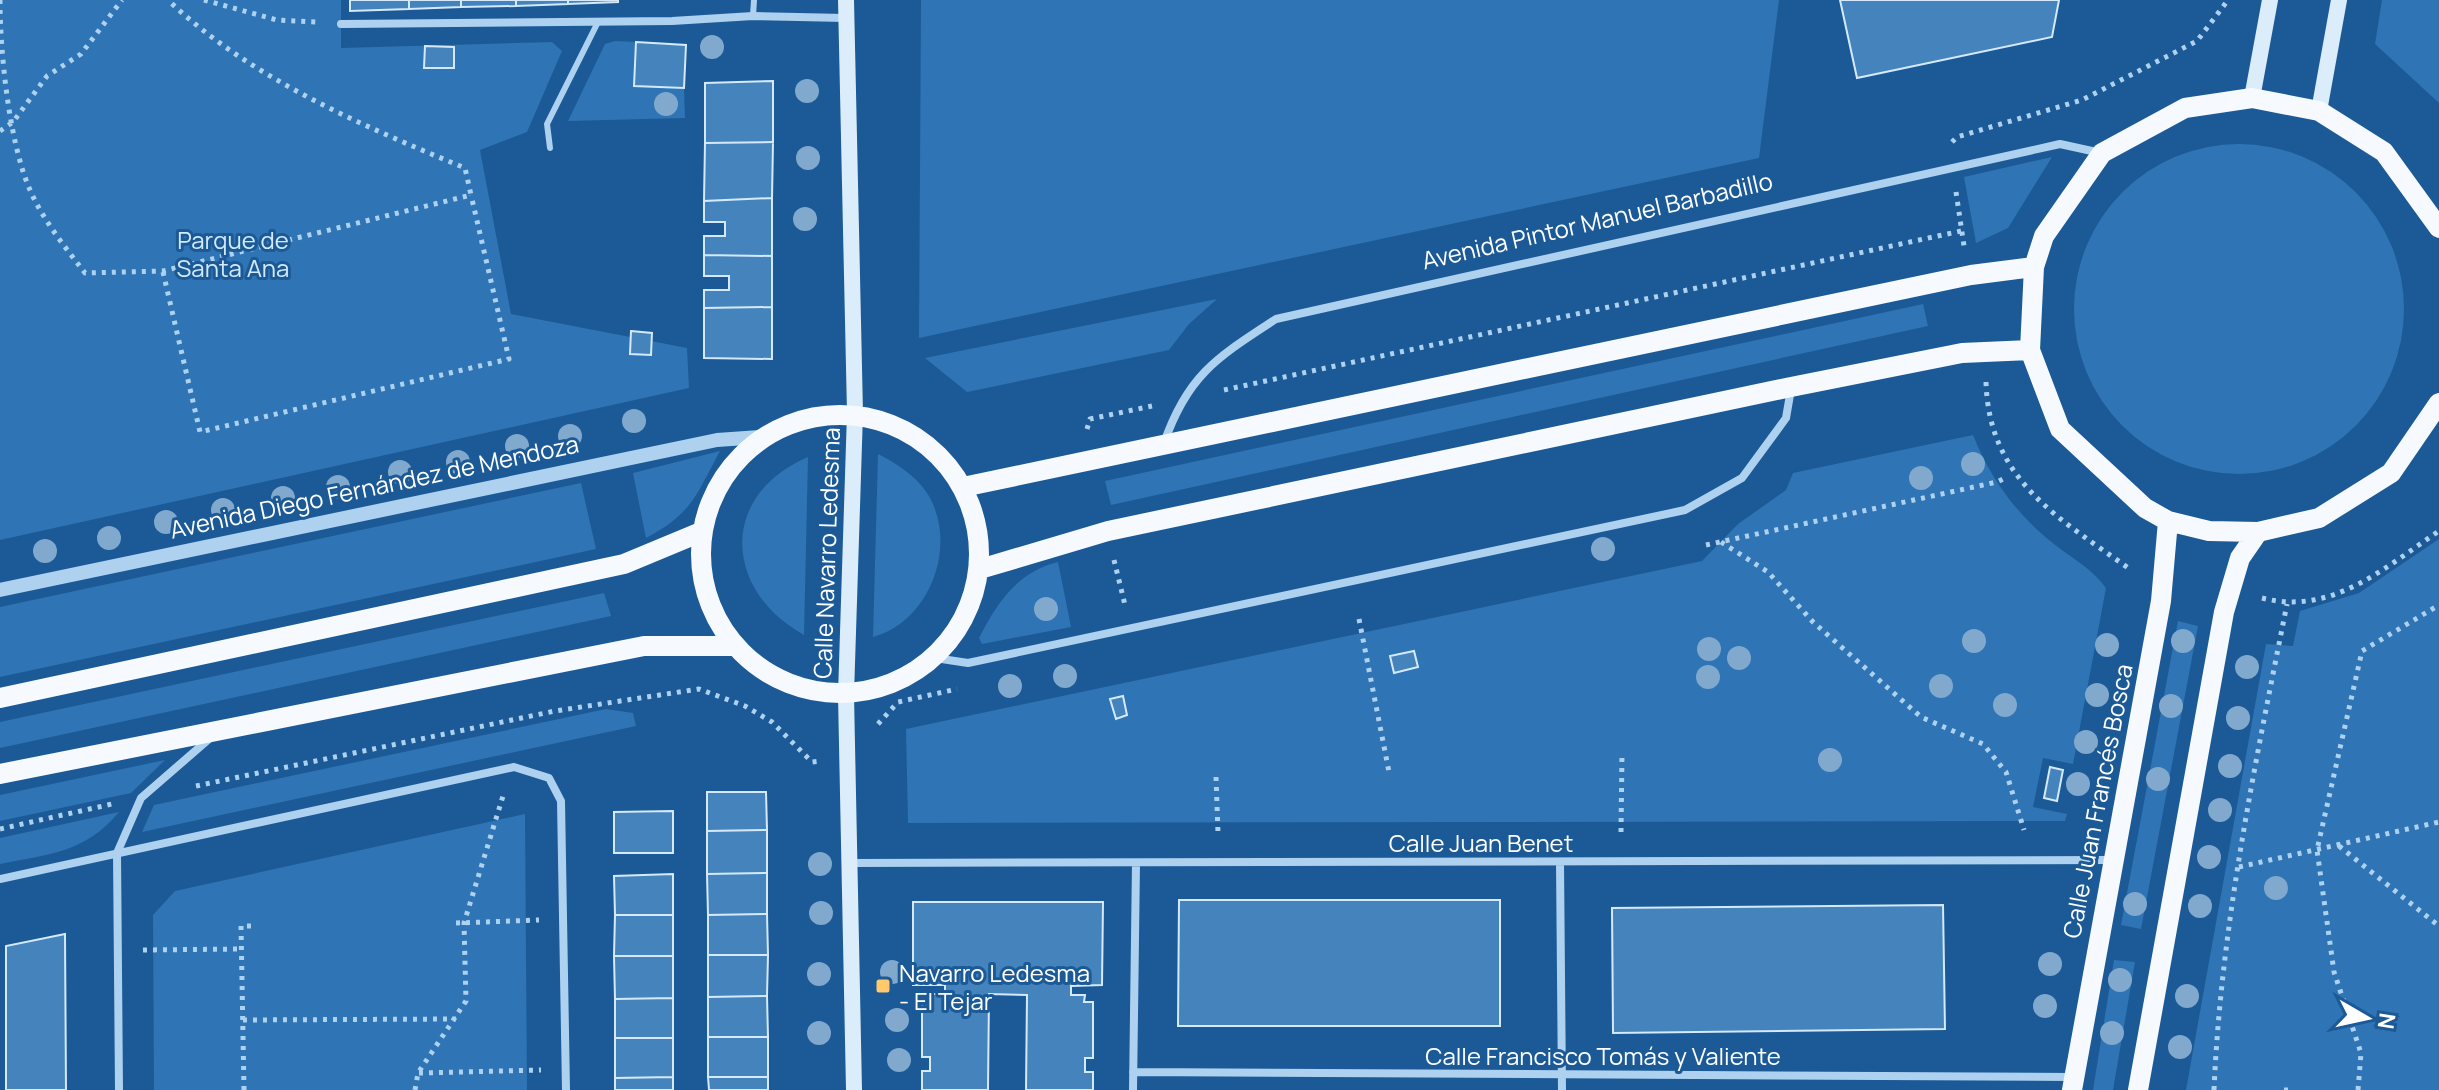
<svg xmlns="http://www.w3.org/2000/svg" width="2439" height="1090" viewBox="0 0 2439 1090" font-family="Manrope,sans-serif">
	<rect width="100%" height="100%" fill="#1b5a96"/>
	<!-- green -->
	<path fill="#2f74b4" d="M 0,0 L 341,0 L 341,48 L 552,42 L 562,51 L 527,132 L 480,150 L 511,314 L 687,348 L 689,388 L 0,540 Z
		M 921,0 L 1779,0 L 1759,158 L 919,338 Z
		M 2382,0 L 2439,0 L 2439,103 L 2375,44 Z
		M 615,41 L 636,42 L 635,86 L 684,88 L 685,118 L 568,121 L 605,44 Z
		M2074 309a165 165 0 1 1 330 0a165 165 0 1 1-330 0Z
		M 2052,157 L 2008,228 L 1976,243 L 1964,177 Z
		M 1217,299 L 1189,324 L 1169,350 L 967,392 L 925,358 Z
		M 1923,304 L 1928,326 L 1111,505 L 1105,481 Z
		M 1973,435 C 1990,477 2014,511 2049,540 C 2069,557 2091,567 2106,588 L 2073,764 L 2043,758 L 2033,807 L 2067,814 L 2065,821 L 908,823 L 906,729 L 1702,561 L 1738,524 L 1786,490 L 1793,473 Z
		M 720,451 C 696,495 693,513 646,538 L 633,473 Z
		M 878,454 C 896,463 916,476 927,493 C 959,543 931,621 873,637 Z
		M 808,457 L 804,635 C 723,590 719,495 808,457 Z
		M 581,483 L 596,549 L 0,677 L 0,607 Z
		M 2439,539 L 2439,1090 L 2186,1090 L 2266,644 L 2293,646 L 2300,611 L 2359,593 Z
		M 1058,562 L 1071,627 L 982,644 L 979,638 C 997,603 1017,572 1058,562 Z
		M 604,593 L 611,616 L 0,748 L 0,722 Z
		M 2178,621 L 2198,626 L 2141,929 L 2121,925 Z
		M 606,709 L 633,713 L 636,726 L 142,832 L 154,805 Z
		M 165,760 L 131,793 L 0,821 L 0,795 Z
		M 119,812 C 85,853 49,854 0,864 L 0,838 Z
		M 525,814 L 527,1090 L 154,1090 L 153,915 L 175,891 Z
		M 2114,960 L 2135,962 L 2113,1090 L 2093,1090 Z"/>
	<!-- building -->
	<path fill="#4483bc" stroke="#d4e9fb" stroke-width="2" d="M 409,0 L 409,9 L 350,11 L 350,0 Z
		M 409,0 L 461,0 L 461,7 L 409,9 Z
		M 461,0 L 516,0 L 516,6 L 461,7 Z
		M 516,0 L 568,0 L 568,4 L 516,6 Z
		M 568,0 L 618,0 L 618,2 L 568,4 Z
		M 1840,0 L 2059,0 L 2052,37 L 1857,78 Z
		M 636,42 L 686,45 L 684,88 L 634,86 Z
		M 425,46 L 454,47 L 454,68 L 424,68 Z
		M 773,81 L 773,142 L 705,143 L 705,83 Z
		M 773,142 L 772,198 L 704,201 L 705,143 Z
		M 772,198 L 772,256 L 704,255 L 704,236 L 725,236 L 725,222 L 704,222 L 704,201 Z
		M 704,255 L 772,256 L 772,307 L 704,308 L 704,290 L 729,290 L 729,276 L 704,276 Z
		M 772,307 L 772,359 L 704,358 L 704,308 Z
		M 631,331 L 652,333 L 651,355 L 630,354 Z
		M 1414,651 L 1418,667 L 1394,673 L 1390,656 Z
		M 1123,696 L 1127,715 L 1116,719 L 1110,699 Z
		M 2050,767 L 2063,770 L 2057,801 L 2044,798 Z
		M 707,792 L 766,792 L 767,830 L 707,831 Z
		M 673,811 L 673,853 L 614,853 L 614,812 Z
		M 767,830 L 767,873 L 707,874 L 707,831 Z
		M 767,873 L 767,914 L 708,915 L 707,874 Z
		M 673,874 L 673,915 L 615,915 L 614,876 Z
		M 1179,900 L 1500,900 L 1500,1026 L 1178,1026 Z
		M 913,902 L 1103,902 L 1102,985 L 1071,986 L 1071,995 L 1085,995 L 1084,1002 L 1093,1002 L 1093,1058 L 1085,1058 L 1085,1072 L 1093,1072 L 1093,1090 L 1026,1090 L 1027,995 L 989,994 L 988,1090 L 922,1090 L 922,1071 L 930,1071 L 930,1057 L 922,1057 L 922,1001 L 931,1001 L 931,994 L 945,994 L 945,985 L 913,985 Z
		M 1943,905 L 1945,1029 L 1613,1033 L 1612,908 Z
		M 767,914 L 768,955 L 708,955 L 708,915 Z
		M 615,915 L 673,915 L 673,956 L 614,956 Z
		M 65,934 L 66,1090 L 6,1090 L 6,946 Z
		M 708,955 L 768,955 L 767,996 L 708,997 Z
		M 614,956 L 673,956 L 673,998 L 615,999 Z
		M 767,996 L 768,1037 L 708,1037 L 708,997 Z
		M 673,998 L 673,1038 L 615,1038 L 615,999 Z
		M 708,1037 L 768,1037 L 768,1077 L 708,1077 Z
		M 615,1038 L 673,1038 L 673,1077 L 615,1078 Z
		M 673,1077 L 673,1090 L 615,1090 L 615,1078 Z
		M 708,1077 L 768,1077 L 768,1090 L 709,1090 Z"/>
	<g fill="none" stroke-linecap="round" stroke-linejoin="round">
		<!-- path -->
		<path stroke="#aed1f0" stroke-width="5" stroke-dasharray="4 6" stroke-linecap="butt" d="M 0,0 C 0,52 9,142 30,190 C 43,220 65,247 85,273 L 163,271 L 471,195 L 465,168 C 361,125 251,79 168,0
			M 204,0 L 277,20 L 316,22
			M 0,131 L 13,122 L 47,76 L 81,54 L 122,0
			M 1952,142 L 1957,137 L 2082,100 L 2197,41 L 2228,0
			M 1956,192 L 1964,246
			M 163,272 L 200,432 L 509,359 L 471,195
			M 1986,382 C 1989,481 2059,518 2131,570
			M 1224,390 L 1961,231
			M 1087,429 L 1090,419 L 1152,406
			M 1721,542 L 1768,572 L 1813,622 L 1921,717 L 1983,744 L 2006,772 L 2024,830
			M 1706,545 L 1997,482 L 2007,477
			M 1114,560 L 1125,605
			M 2262,598 C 2332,616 2384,568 2439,531
			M 1359,619 L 1389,772
			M 878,724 L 898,702 L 957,689
			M 1216,777 L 1218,833
			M 196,786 L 555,711 L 699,689 L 745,706 L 772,722 L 812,762 L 821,761
			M 0,829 L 112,804
			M 1621,832 L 1622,754
			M 2339,846 L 2439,926
			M 2239,867 L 2439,822
			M 456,923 L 539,920
			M 143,950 L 242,949
			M 243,1020 L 456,1019
			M 419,1073 L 541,1070
			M 244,1090 L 241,926 L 251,926
			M 415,1090 L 418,1073 L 466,1001 L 464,923 L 503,796
			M 2214,1090 C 2221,927 2255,764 2287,604
			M 2284,1090 L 2289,1090
			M 2358,1090 L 2361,1053 L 2334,972 L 2317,850 L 2362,651 L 2439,605"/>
		<!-- service -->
		<path stroke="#aed1f0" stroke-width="6" d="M 753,16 L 754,0
			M 550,148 L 547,124 L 598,22"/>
		<!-- minor -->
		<path stroke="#aed1f0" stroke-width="8" d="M 341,24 L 672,21 L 753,16 L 845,18
			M 1164,443 C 1188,374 1218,357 1276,319 L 2060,144 L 2101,153
			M 935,658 L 968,663 L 1685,510 L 1742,478 L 1786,418 L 1791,389
			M 1560,862 L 1562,1090
			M 850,863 L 2112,860
			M 0,879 L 514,767 L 549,778 L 561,801 L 566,1090
			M 1133,1072 L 2073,1077
			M 119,1090 L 117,853 L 141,798 L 209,739
			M 1133,1090 L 1136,863"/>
		<!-- tertiary -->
		<path stroke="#aed1f0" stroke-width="14" d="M 0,590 L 717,440 L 760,437"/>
		<!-- secondary -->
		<path stroke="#dbecfb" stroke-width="16" d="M 846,0 L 855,413 L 846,695 L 854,1090
			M 2252,98 L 2270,0
			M 2319,111 L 2339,0"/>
		<!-- primary -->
		<path stroke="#f6faff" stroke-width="20" d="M 2439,228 L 2384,152 L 2319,111 L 2252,98 L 2185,108 L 2102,153 L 2044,236 L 2034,267 L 2030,350 L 2060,429 L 2145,508 L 2168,521 L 2209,531 L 2258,532 L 2319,518 L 2391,473 L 2439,403
			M701 554a139 139 0 1 1 278 0a139 139 0 1 1-278 0Z
			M 963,487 L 1971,275 L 2034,267
			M 980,569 L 1108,531 L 1791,387 L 1962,353 L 2030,350
			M 0,698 L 624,564 L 701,532
			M 0,774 L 644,646 L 733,646
			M 2072,1090 L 2161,601 L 2168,521
			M 2138,1090 L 2224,612 L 2240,558 L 2258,532"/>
	</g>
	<!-- trees -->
	<g fill="#81a9ce">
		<circle cx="712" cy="47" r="12"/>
		<circle cx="807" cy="91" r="12"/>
		<circle cx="666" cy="104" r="12"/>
		<circle cx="808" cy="158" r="12"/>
		<circle cx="805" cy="219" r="12"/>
		<circle cx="634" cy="421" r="12"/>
		<circle cx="570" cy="436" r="12"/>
		<circle cx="517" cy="446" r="12"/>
		<circle cx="458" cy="462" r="12"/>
		<circle cx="1973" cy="464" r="12"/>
		<circle cx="400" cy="472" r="12"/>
		<circle cx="1921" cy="478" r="12"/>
		<circle cx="338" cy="487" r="12"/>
		<circle cx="283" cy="498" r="12"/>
		<circle cx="223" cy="510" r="12"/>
		<circle cx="166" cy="522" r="12"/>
		<circle cx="109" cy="538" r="12"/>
		<circle cx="1603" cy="549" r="12"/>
		<circle cx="45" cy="551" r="12"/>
		<circle cx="1046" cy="609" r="12"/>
		<circle cx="1974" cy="641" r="12"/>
		<circle cx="2183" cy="641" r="12"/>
		<circle cx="2107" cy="645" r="12"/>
		<circle cx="1709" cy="649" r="12"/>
		<circle cx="1739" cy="658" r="12"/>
		<circle cx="2247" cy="667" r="12"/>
		<circle cx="1065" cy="676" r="12"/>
		<circle cx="1708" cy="677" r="12"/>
		<circle cx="1010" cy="686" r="12"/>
		<circle cx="1941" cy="686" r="12"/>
		<circle cx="2097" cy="695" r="12"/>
		<circle cx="2005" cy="705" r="12"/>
		<circle cx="2171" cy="706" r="12"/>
		<circle cx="2238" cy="718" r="12"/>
		<circle cx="2086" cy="742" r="12"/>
		<circle cx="1830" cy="760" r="12"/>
		<circle cx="2230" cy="766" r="12"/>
		<circle cx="2158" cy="779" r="12"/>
		<circle cx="2078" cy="784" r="12"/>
		<circle cx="2220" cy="810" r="12"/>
		<circle cx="2209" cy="857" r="12"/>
		<circle cx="820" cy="864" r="12"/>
		<circle cx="2276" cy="888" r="12"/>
		<circle cx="2135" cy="904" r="12"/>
		<circle cx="2200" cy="906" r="12"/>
		<circle cx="821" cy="913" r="12"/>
		<circle cx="2050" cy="964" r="12"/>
		<circle cx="892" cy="972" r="12"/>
		<circle cx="819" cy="974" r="12"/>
		<circle cx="2120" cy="980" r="12"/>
		<circle cx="2187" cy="996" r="12"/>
		<circle cx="2045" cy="1006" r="12"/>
		<circle cx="897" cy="1020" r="12"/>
		<circle cx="819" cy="1033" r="12"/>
		<circle cx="2112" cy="1033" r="12"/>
		<circle cx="2180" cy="1047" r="12"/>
		<circle cx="899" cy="1060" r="12"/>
	</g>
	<!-- markers -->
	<rect fill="#ffc96c" stroke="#1b5a96" stroke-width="3" x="875" y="978" width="16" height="16" rx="4"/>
	<g text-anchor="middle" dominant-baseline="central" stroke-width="6" stroke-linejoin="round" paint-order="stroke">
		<!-- street labels -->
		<g font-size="24" fill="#fff" stroke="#1b5a96">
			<text transform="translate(1597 220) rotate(-13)">Avenida Pintor Manuel Barbadillo</text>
			<text transform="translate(374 486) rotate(-12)">Avenida Diego Fernández de Mendoza</text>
			<text transform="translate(826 553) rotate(-88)">Calle Navarro Ledesma</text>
			<text transform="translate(2097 801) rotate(-79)">Calle Juan Francés Bosca</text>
			<text x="1481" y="842">Calle Juan Benet</text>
			<text x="1603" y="1055">Calle Francisco Tomás y Valiente</text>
		</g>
		<!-- park labels -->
		<g font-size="24" fill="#d4e9fb" stroke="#1b5a96">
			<text x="233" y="239">Parque de<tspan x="233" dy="28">Santa Ana</tspan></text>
		</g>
		<!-- poi labels -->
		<g font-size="24" fill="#fff" stroke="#1b5a96" text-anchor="start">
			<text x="899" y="972">Navarro Ledesma<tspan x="899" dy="28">- El Tejar</tspan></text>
		</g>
	</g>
	<!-- north arrow -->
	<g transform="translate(2367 1018) rotate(99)" stroke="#1b5a96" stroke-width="6" paint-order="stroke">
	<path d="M0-6L14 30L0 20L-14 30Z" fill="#ffffff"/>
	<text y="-12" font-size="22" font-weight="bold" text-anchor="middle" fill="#ffffff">N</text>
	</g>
</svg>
